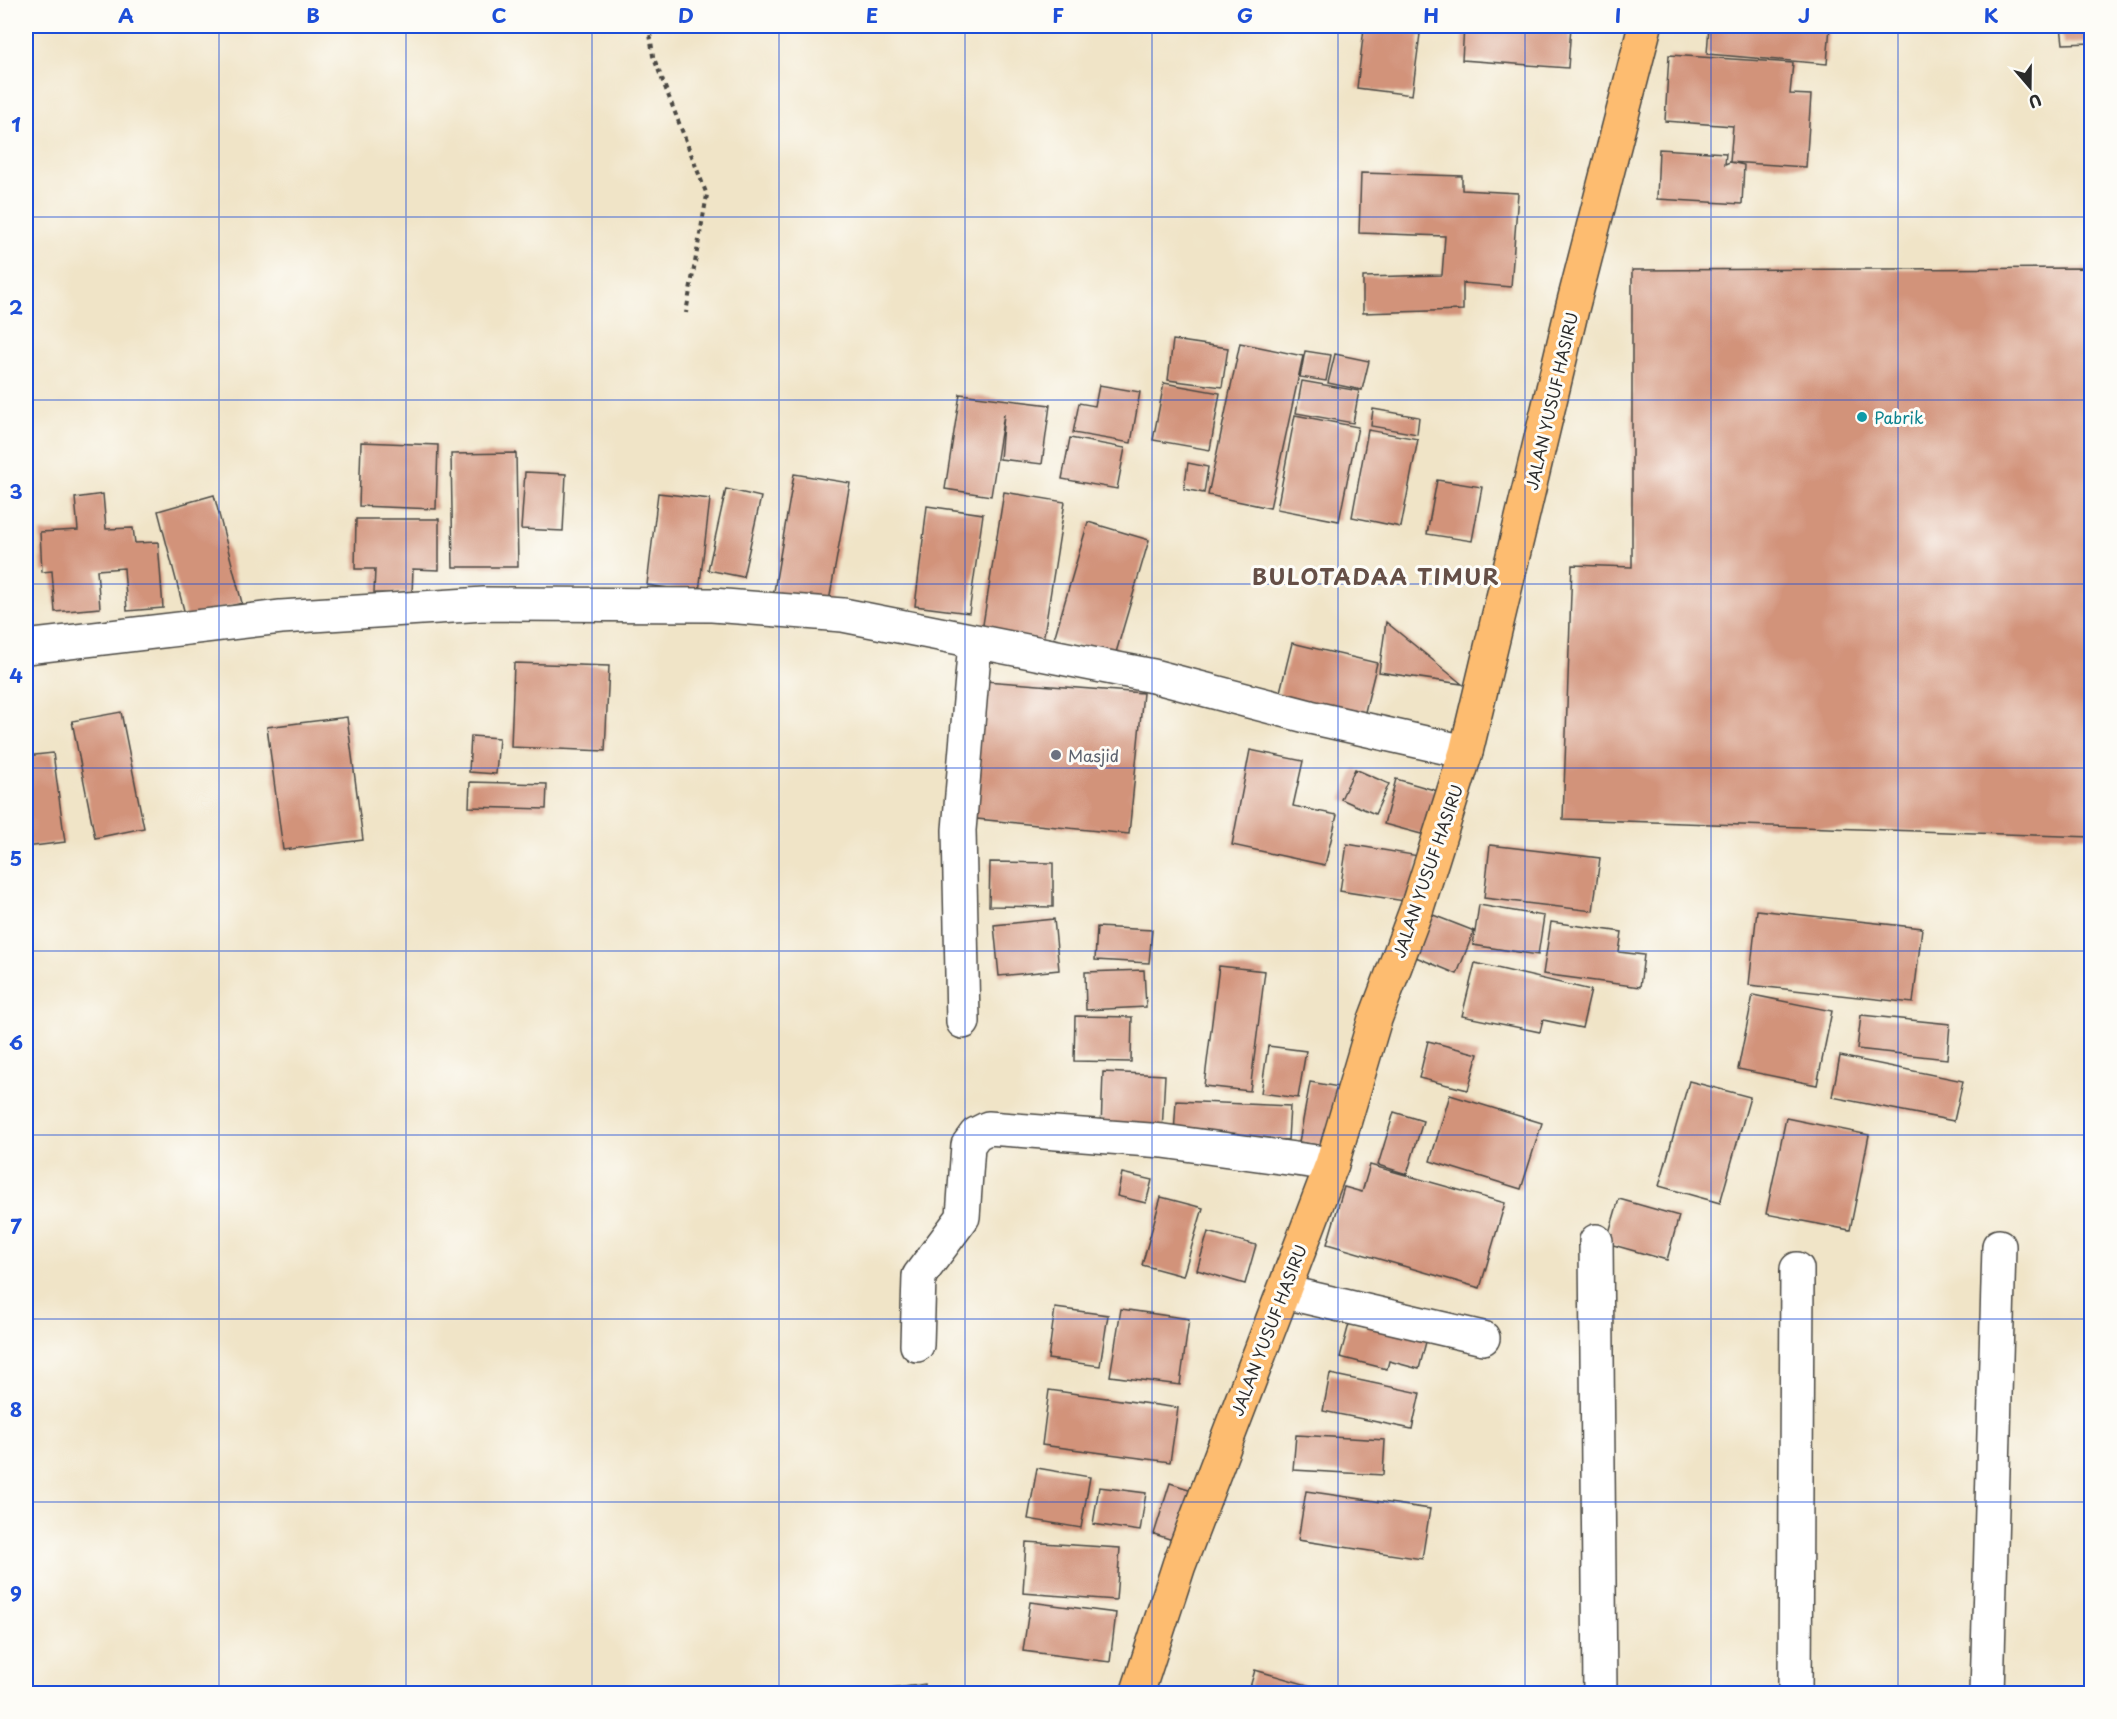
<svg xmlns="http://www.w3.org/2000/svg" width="2117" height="1719" viewBox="0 0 2117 1719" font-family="'Playpen Sans',sans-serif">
	<rect width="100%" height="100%" fill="#fdfcf7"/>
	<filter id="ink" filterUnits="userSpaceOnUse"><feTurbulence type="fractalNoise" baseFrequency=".0167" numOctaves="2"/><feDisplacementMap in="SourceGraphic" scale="12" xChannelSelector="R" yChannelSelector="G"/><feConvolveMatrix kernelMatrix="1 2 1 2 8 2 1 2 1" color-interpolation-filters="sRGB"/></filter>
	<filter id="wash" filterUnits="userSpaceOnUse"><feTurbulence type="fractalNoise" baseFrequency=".008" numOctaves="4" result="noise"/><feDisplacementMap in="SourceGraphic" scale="24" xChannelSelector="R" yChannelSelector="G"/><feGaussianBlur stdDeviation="1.35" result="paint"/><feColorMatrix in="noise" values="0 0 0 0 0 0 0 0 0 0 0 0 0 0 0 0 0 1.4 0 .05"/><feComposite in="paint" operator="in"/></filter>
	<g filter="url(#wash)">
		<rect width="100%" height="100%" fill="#f0e4c7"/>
		<g id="blocks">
			<!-- building -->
			<path fill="#d2937a" d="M 1464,26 L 1571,26 L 1568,68 L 1462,60 Z
				M 1709,26 L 1830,26 L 1827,64 L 1707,54 Z
				M 2061,26 L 2092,26 L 2092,43 L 2063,44 Z
				M 1364,28 L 1420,34 L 1412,95 L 1357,88 Z
				M 1669,55 L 1793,63 L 1790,94 L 1811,95 L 1806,167 L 1730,162 L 1744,165 L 1742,204 L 1657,199 L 1659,149 L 1726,153 L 1725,164 L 1730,162 L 1733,126 L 1665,121 Z
				M 1361,173 L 1462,176 L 1462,190 L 1518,193 L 1511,287 L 1463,283 L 1463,310 L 1363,313 L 1363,277 L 1442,275 L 1445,236 L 1359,233 Z
				M 2092,268 L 2092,837 L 1563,819 L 1572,565 L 1632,567 L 1632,270 Z
				M 1173,340 L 1228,348 L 1222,387 L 1168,380 Z
				M 1240,343 L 1303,356 L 1270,508 L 1208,495 Z
				M 1305,351 L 1331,355 L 1326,381 L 1300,377 Z
				M 1335,354 L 1369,361 L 1362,390 L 1328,383 Z
				M 1302,381 L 1359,391 L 1353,423 L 1296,413 Z
				M 1164,383 L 1220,393 L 1210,450 L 1153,440 Z
				M 1099,385 L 1140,392 L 1131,443 L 1073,433 L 1079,403 L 1095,406 Z
				M 960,394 L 1050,405 L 1042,464 L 1000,459 L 1004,414 L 991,496 L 945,489 Z
				M 1373,409 L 1419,417 L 1417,434 L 1371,426 Z
				M 1295,415 L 1358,427 L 1339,521 L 1277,509 Z
				M 1368,430 L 1418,439 L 1401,527 L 1352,517 Z
				M 1070,438 L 1125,448 L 1117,489 L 1062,479 Z
				M 361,442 L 438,445 L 436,509 L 359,506 Z
				M 516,453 L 518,567 L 453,567 L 451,454 Z
				M 1188,463 L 1208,467 L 1204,493 L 1184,489 Z
				M 525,472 L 566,474 L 563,531 L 521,529 Z
				M 794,474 L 850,483 L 828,607 L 773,597 Z
				M 1437,480 L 1482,487 L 1472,541 L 1427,534 Z
				M 726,489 L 761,497 L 743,577 L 708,570 Z
				M 1004,492 L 1065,502 L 1043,641 L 982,631 Z
				M 658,493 L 710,499 L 699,592 L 647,585 Z
				M 103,494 L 106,529 L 133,528 L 135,543 L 158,542 L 163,608 L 127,611 L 124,568 L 97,570 L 100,608 L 55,612 L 52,571 L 42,572 L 40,532 L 78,530 L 75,498 Z
				M 214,495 L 242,603 L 186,618 L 158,511 Z
				M 927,506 L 983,514 L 969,613 L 915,606 Z
				M 356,519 L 439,519 L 439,570 L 413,569 L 412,594 L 374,593 L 375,569 L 355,569 Z
				M 1088,522 L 1149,540 L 1115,656 L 1054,639 Z
				M 1386,622 L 1462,684 L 1379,672 Z
				M 1292,643 L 1377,663 L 1363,720 L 1278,700 Z
				M 514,663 L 609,666 L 605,751 L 511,747 Z
				M 985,681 L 1143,693 L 1129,834 L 967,818 Z
				M 121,712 L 144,828 L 95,838 L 72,721 Z
				M 347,717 L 363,840 L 283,850 L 267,727 Z
				M 471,736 L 499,738 L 496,774 L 469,772 Z
				M 1250,750 L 1303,761 L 1293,806 L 1337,815 L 1325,865 L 1232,845 Z
				M 53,753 L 65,842 L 26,847 L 26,756 Z
				M 1355,769 L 1389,784 L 1375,814 L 1341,799 Z
				M 1396,779 L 1448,794 L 1436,838 L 1384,824 Z
				M 470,782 L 547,784 L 546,809 L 469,807 Z
				M 1347,844 L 1419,856 L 1411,902 L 1340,891 Z
				M 1490,845 L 1600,858 L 1593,911 L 1484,898 Z
				M 990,862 L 1053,863 L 1053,907 L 989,906 Z
				M 1479,905 L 1544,916 L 1538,955 L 1473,945 Z
				M 1757,910 L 1922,928 L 1913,1003 L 1749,985 Z
				M 1428,913 L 1474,931 L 1457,974 L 1411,955 Z
				M 1054,919 L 1059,970 L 999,976 L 994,925 Z
				M 1551,922 L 1622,932 L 1619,952 L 1644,955 L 1640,987 L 1543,974 Z
				M 1097,927 L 1152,930 L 1149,963 L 1095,960 Z
				M 1475,963 L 1591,990 L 1582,1028 L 1543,1020 L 1540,1032 L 1462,1016 Z
				M 1219,966 L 1265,971 L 1250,1091 L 1204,1086 Z
				M 1144,970 L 1146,1007 L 1086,1010 L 1085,972 Z
				M 1753,995 L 1832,1011 L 1817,1085 L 1738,1069 Z
				M 1861,1015 L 1950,1024 L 1947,1059 L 1857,1049 Z
				M 1075,1016 L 1132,1017 L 1131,1062 L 1074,1061 Z
				M 1428,1041 L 1478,1054 L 1468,1090 L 1419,1078 Z
				M 1268,1046 L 1306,1051 L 1298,1098 L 1261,1093 Z
				M 1840,1056 L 1963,1081 L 1954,1121 L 1832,1097 Z
				M 1103,1072 L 1165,1075 L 1162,1132 L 1101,1129 Z
				M 1689,1081 L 1750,1097 L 1720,1203 L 1659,1186 Z
				M 1310,1082 L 1345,1088 L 1334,1148 L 1299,1142 Z
				M 1450,1095 L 1542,1123 L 1521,1189 L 1430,1161 Z
				M 1176,1101 L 1290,1106 L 1288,1140 L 1174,1135 Z
				M 1394,1112 L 1423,1121 L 1407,1174 L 1378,1165 Z
				M 1786,1118 L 1869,1135 L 1850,1230 L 1766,1214 Z
				M 1370,1165 L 1505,1203 L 1480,1288 L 1327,1244 L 1344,1187 L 1362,1192 Z
				M 1122,1173 L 1152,1180 L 1146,1203 L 1117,1196 Z
				M 1161,1197 L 1203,1208 L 1183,1276 L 1142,1265 Z
				M 1619,1199 L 1679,1216 L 1667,1260 L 1606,1243 Z
				M 1208,1232 L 1256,1245 L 1245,1284 L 1197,1270 Z
				M 1055,1308 L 1108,1315 L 1100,1366 L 1048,1359 Z
				M 1121,1309 L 1189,1319 L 1180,1385 L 1110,1376 Z
				M 1369,1317 L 1427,1338 L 1419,1369 L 1389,1361 L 1387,1369 L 1340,1357 L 1349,1324 L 1366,1328 Z
				M 1330,1374 L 1420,1393 L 1412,1429 L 1323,1411 Z
				M 1049,1390 L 1178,1408 L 1170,1462 L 1042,1445 Z
				M 1296,1435 L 1385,1440 L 1383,1475 L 1293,1470 Z
				M 1037,1468 L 1090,1477 L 1081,1528 L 1028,1519 Z
				M 1170,1483 L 1198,1492 L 1182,1543 L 1154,1534 Z
				M 1099,1487 L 1146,1493 L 1140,1531 L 1093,1524 Z
				M 1306,1491 L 1430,1509 L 1422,1559 L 1298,1540 Z
				M 1026,1542 L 1120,1548 L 1116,1600 L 1023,1593 Z
				M 1030,1602 L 1116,1613 L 1110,1662 L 1023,1651 Z
				M 1255,1670 L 1335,1693 L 1335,1694 L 1248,1694 Z
				M 925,1684 L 926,1694 L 868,1694 L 868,1692 Z"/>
		</g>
	</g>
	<g filter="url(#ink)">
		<use href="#blocks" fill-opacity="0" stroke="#494742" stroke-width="1.5"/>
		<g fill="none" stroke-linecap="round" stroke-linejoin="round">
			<!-- minor casing -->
			<g stroke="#494742" stroke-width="36">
				<path id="minor" d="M 26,647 L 281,617 L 484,604 L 712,605 L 843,615 L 1153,676 L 1310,717 L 1466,752
					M 963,1022 L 959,830 L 975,642
					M 1596,1241 L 1600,1694
					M 1284,1292 L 1483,1338
					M 917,1345 L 919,1276 L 963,1217 L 968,1145 L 976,1134 L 988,1128 L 1163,1141 L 1332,1164
					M 1795,1694 L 1797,1269
					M 1987,1694 L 1999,1246"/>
			</g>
			<!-- major casing -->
			<g stroke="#494742" stroke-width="36">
				<path id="major" d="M 1137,1694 L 1179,1565 L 1332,1164 L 1374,1022 L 1417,908 L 1466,752 L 1572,309 L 1645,26"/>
			</g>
			<!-- path -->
			<path stroke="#494742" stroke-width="4" stroke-dasharray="4.5 4.5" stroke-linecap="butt" d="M 649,26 L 653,56 L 707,195 L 686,313"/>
			<!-- minor -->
			<use href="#minor" stroke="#fff" stroke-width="33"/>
			<!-- major -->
			<use href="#major" stroke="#fdbc70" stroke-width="33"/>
		</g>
	</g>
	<!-- grid -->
	<path fill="none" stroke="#1d4ed8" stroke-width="1.5" stroke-opacity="0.55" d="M 219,26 L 219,1694M 406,26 L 406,1694M 592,26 L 592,1694M 779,26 L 779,1694M 965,26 L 965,1694M 1152,26 L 1152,1694M 1338,26 L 1338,1694M 1525,26 L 1525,1694M 1711,26 L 1711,1694M 1898,26 L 1898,1694M 26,217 L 2092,217M 26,400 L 2092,400M 26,584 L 2092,584M 26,768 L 2092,768M 26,951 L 2092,951M 26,1135 L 2092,1135M 26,1319 L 2092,1319M 26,1502 L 2092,1502"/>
	<!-- markers -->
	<circle fill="#0f9aa8" stroke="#fdfcf7" stroke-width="2" cx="1862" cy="417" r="6"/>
	<circle fill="#6b7280" stroke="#fdfcf7" stroke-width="2" cx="1056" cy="755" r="6"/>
	<g text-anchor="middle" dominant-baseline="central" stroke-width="6" stroke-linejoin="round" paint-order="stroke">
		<!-- street labels -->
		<g font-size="16" fill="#2b2b2b" stroke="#fdfcf7">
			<text transform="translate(1551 401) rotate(-77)">JALAN YUSUF HASIRU</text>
			<text transform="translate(1427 871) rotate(-71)">JALAN YUSUF HASIRU</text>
			<text transform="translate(1268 1330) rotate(-69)">JALAN YUSUF HASIRU</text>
		</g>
		<!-- culture labels -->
		<g font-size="16" fill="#0d838f" stroke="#fdfcf7" text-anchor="start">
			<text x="1874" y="417">Pabrik</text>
		</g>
		<!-- worship labels -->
		<g font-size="16" fill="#5b616d" stroke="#fdfcf7" text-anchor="start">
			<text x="1068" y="755">Masjid</text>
		</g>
		<!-- district labels -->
		<g font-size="22" font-weight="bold" letter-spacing="1.5" fill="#654f47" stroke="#fdfcf7">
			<text x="1376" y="575">BULOTADAA TIMUR</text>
		</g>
	</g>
	<!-- margin -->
	<rect width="2117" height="1719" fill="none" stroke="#fdfcf7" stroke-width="66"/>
	<!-- north arrow -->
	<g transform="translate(2030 87) rotate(160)" stroke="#fdfcf7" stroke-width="4.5" paint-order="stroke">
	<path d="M0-4.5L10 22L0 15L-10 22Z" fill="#2b2b2b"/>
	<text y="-9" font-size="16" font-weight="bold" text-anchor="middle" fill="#2b2b2b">U</text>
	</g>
	<rect x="33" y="33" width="2051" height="1653" fill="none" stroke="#1d4ed8" stroke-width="2"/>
	<g font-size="20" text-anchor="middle" font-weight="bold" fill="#1d4ed8">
		<text x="126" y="23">A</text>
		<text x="313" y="23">B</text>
		<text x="499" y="23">C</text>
		<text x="686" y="23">D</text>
		<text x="872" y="23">E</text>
		<text x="1058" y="23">F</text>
		<text x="1245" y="23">G</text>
		<text x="1431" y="23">H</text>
		<text x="1618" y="23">I</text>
		<text x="1804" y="23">J</text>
		<text x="1991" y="23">K</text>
		<text x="16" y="132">1</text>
		<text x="16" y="315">2</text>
		<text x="16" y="499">3</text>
		<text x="16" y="683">4</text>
		<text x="16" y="866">5</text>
		<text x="16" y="1050">6</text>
		<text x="16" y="1234">7</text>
		<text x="16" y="1417">8</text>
		<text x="16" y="1601">9</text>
	</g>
</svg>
